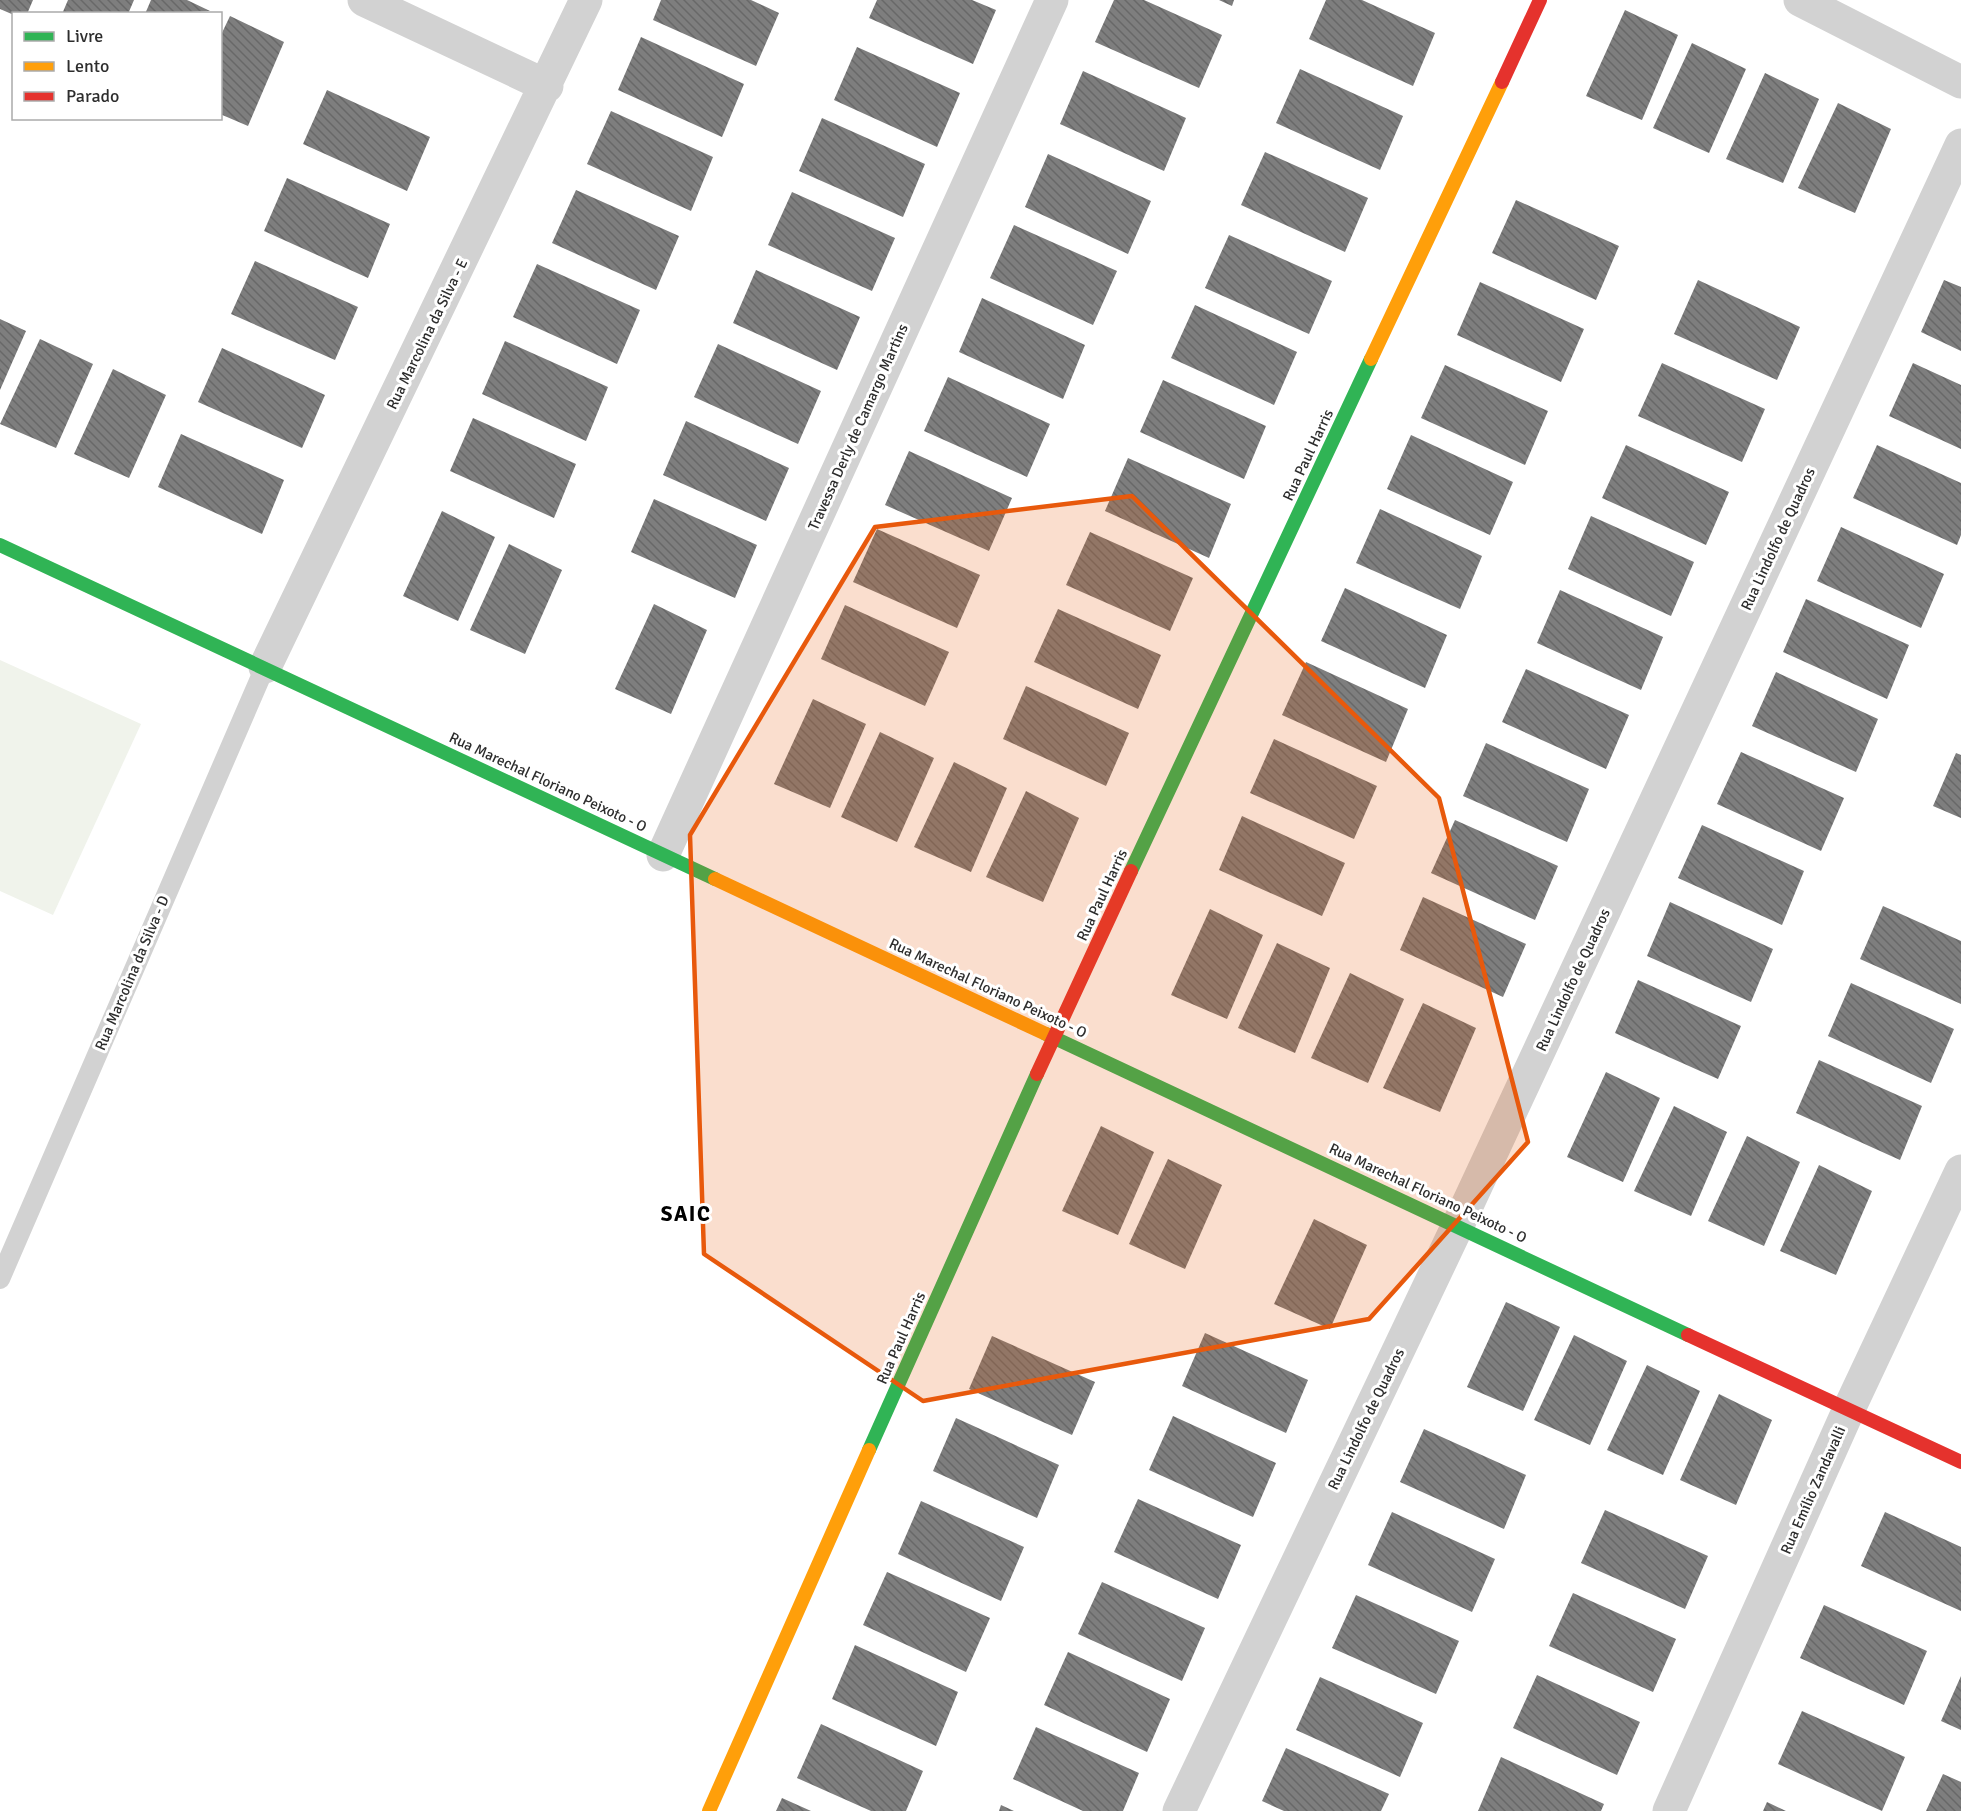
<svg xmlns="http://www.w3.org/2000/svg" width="1961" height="1811" viewBox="0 0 1961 1811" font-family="Signika,sans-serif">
	<defs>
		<pattern id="building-back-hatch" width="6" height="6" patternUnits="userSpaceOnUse" patternTransform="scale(1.5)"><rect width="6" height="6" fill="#7e7e7e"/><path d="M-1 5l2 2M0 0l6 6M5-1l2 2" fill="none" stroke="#686868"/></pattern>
	</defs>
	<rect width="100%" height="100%" fill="#fff"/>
	<!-- green -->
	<path fill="#f0f3eb" d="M 0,660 L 141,724 L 53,915 L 0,891 Z"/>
	<!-- building -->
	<path fill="url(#building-back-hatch)" d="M 0,0 L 33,0 L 27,14 L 14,15 L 0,9 Z
		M 68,0 L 134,0 L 128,14 L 62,14 Z
		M 151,0 L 187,0 L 210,11 L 145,14 Z
		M 661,0 L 751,0 L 779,13 L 756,66 L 653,20 Z
		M 877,0 L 972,0 L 996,10 L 973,64 L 869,18 Z
		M 1114,0 L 1144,0 L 1222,35 L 1199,88 L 1095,42 Z
		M 1219,0 L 1234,0 L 1232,6 Z
		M 1326,0 L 1362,0 L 1435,33 L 1413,86 L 1309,39 Z
		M 1625,10 L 1678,35 L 1642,120 L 1586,96 Z
		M 230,16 L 284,42 L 248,126 L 220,114 L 220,37 Z
		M 641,37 L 744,84 L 722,137 L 618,90 Z
		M 1692,43 L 1746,69 L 1709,153 L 1653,128 Z
		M 857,47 L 960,93 L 937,147 L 834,100 Z
		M 1300,69 L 1403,116 L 1380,170 L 1276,123 Z
		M 1083,71 L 1186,118 L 1164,171 L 1060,124 Z
		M 1765,73 L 1819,99 L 1783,183 L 1726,159 Z
		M 327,90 L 430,137 L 407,191 L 303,144 Z
		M 1838,103 L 1891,129 L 1855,213 L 1798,188 Z
		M 611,111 L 713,157 L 691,211 L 587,164 Z
		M 822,118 L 925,164 L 903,217 L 799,171 Z
		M 1265,152 L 1368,198 L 1345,252 L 1241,205 Z
		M 1048,154 L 1151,201 L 1128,254 L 1025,207 Z
		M 287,178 L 390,224 L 368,278 L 264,231 Z
		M 576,190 L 679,236 L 656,290 L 552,243 Z
		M 792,192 L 895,238 L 872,291 L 768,245 Z
		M 1516,200 L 1619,246 L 1596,300 L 1492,253 Z
		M 1014,225 L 1117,271 L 1093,325 L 990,278 Z
		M 1229,235 L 1332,281 L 1309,334 L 1205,288 Z
		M 255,261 L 358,307 L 335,360 L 231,314 Z
		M 537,264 L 640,310 L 617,364 L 513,317 Z
		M 756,270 L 860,317 L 837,370 L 733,323 Z
		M 1698,280 L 1800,327 L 1777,380 L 1674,334 Z
		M 1944,280 L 1961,287 L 1961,351 L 1921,332 Z
		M 1480,282 L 1584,329 L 1561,382 L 1457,335 Z
		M 982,298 L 1085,345 L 1063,399 L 959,352 Z
		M 1195,305 L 1297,352 L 1274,405 L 1171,358 Z
		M 0,319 L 26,331 L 0,390 Z
		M 40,339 L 93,364 L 56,448 L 0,424 Z
		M 505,341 L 608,387 L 586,441 L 482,394 Z
		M 718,344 L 821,391 L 798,444 L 694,397 Z
		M 222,348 L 325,395 L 302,448 L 198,402 Z
		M 1662,363 L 1765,409 L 1742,462 L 1638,416 Z
		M 1913,363 L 1961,385 L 1961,449 L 1889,416 Z
		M 1445,365 L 1548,411 L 1525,465 L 1421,418 Z
		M 113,369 L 166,395 L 129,478 L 74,454 Z
		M 948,377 L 1050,424 L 1027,477 L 924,431 Z
		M 1163,380 L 1266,426 L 1244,479 L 1140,432 Z
		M 473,418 L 576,464 L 554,518 L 450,471 Z
		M 686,421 L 789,468 L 766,521 L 663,475 Z
		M 181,434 L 284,480 L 262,534 L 158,487 Z
		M 1411,435 L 1513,482 L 1490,535 L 1387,489 Z
		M 1626,445 L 1729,492 L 1706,545 L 1602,498 Z
		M 1877,445 L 1961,483 L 1961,535 L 1957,545 L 1853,498 Z
		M 909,451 L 1012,498 L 989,551 L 885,505 Z
		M 1128,458 L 1231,504 L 1209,558 L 1105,511 Z
		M 654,499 L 757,545 L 735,598 L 631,552 Z
		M 1380,509 L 1482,556 L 1460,609 L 1356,563 Z
		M 442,511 L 495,537 L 458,621 L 403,596 Z
		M 1591,516 L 1694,562 L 1671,616 L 1568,569 Z
		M 1841,527 L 1944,574 L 1921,628 L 1817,581 Z
		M 877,529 L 980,575 L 957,628 L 853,582 Z
		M 1090,532 L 1193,578 L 1170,631 L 1066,585 Z
		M 509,544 L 562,570 L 525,654 L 470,630 Z
		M 1345,588 L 1447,635 L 1425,688 L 1321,641 Z
		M 1560,590 L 1663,637 L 1641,690 L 1537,643 Z
		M 1806,599 L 1909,645 L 1887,699 L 1783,652 Z
		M 654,604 L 707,630 L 671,714 L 615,689 Z
		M 845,605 L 949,652 L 925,706 L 821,659 Z
		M 1058,609 L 1161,655 L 1138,709 L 1034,662 Z
		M 1306,662 L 1408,709 L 1386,762 L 1282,715 Z
		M 1526,669 L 1629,715 L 1606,769 L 1502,722 Z
		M 1776,672 L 1878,719 L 1856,772 L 1752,726 Z
		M 1026,686 L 1129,733 L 1106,786 L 1003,739 Z
		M 813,699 L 866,724 L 830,808 L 774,784 Z
		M 880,732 L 934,758 L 897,842 L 841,817 Z
		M 1274,739 L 1377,786 L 1354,839 L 1250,793 Z
		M 1486,743 L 1589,789 L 1567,842 L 1463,796 Z
		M 1741,752 L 1844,798 L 1821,851 L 1717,804 Z
		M 1956,753 L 1961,755 L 1961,818 L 1933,806 Z
		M 954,762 L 1007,788 L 971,872 L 914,847 Z
		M 1026,791 L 1079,818 L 1043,902 L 986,877 Z
		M 1242,816 L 1345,863 L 1322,916 L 1219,870 Z
		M 1455,820 L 1558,866 L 1535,920 L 1431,873 Z
		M 1702,825 L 1804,871 L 1782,925 L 1678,878 Z
		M 1423,897 L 1526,944 L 1503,997 L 1400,950 Z
		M 1670,902 L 1773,949 L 1751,1002 L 1647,956 Z
		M 1883,906 L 1961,941 L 1961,1004 L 1860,959 Z
		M 1210,909 L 1263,935 L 1227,1019 L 1171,995 Z
		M 1277,943 L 1330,968 L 1295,1053 L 1238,1028 Z
		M 1350,973 L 1404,999 L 1368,1083 L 1311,1058 Z
		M 1638,980 L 1741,1026 L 1718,1079 L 1615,1033 Z
		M 1851,983 L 1954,1029 L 1931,1083 L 1828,1036 Z
		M 1423,1003 L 1476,1028 L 1440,1112 L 1383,1088 Z
		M 1819,1060 L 1922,1106 L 1900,1160 L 1796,1113 Z
		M 1606,1072 L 1660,1098 L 1623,1182 L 1567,1157 Z
		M 1674,1106 L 1727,1132 L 1691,1216 L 1634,1191 Z
		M 1101,1126 L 1154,1152 L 1118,1235 L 1062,1211 Z
		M 1747,1136 L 1800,1162 L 1764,1246 L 1708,1221 Z
		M 1168,1159 L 1222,1185 L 1185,1269 L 1129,1244 Z
		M 1819,1165 L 1872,1191 L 1836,1275 L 1780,1251 Z
		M 1314,1219 L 1367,1245 L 1330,1329 L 1274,1304 Z
		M 1506,1302 L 1560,1327 L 1523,1411 L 1467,1387 Z
		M 1205,1333 L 1308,1380 L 1286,1433 L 1182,1386 Z
		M 1574,1335 L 1627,1361 L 1590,1445 L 1534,1420 Z
		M 992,1336 L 1095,1382 L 1072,1435 L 969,1389 Z
		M 1647,1365 L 1700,1391 L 1663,1475 L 1607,1450 Z
		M 1719,1394 L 1772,1420 L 1736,1505 L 1680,1480 Z
		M 1173,1416 L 1276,1463 L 1253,1517 L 1149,1470 Z
		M 956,1418 L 1059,1465 L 1037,1518 L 933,1471 Z
		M 1424,1429 L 1526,1475 L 1504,1529 L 1400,1482 Z
		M 1138,1499 L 1241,1545 L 1218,1599 L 1114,1552 Z
		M 921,1501 L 1024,1547 L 1001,1601 L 898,1554 Z
		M 1605,1510 L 1708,1556 L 1685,1609 L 1581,1563 Z
		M 1392,1512 L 1495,1559 L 1472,1612 L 1368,1565 Z
		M 1885,1512 L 1961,1547 L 1961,1611 L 1861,1566 Z
		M 887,1572 L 990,1618 L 966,1672 L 863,1625 Z
		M 1102,1582 L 1205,1628 L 1182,1681 L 1078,1634 Z
		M 1573,1593 L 1676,1639 L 1653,1692 L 1549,1646 Z
		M 1356,1595 L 1459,1641 L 1436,1694 L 1332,1648 Z
		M 1824,1605 L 1927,1651 L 1904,1705 L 1800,1658 Z
		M 855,1645 L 958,1692 L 936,1746 L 832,1699 Z
		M 1068,1652 L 1170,1699 L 1147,1752 L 1044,1705 Z
		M 1537,1675 L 1640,1722 L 1617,1775 L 1513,1728 Z
		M 1961,1676 L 1961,1730 L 1941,1721 Z
		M 1320,1677 L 1423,1723 L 1400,1777 L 1296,1730 Z
		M 1802,1711 L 1905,1757 L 1882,1811 L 1778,1764 Z
		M 821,1724 L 923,1771 L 906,1811 L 871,1811 L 797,1778 Z
		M 1036,1727 L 1139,1773 L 1123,1811 L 1083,1811 L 1013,1779 Z
		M 1286,1748 L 1389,1794 L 1381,1811 L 1284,1811 L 1262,1801 Z
		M 1501,1757 L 1604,1804 L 1601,1811 L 1478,1811 Z
		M 1943,1774 L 1961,1782 L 1961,1811 L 1926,1811 Z
		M 782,1798 L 811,1811 L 776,1811 Z
		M 1767,1802 L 1786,1811 L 1763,1811 Z
		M 1001,1805 L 1014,1811 L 999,1811 Z"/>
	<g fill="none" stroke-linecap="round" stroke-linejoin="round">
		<!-- lane -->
		<path stroke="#d2d2d2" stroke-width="20" d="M 0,1279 L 265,667"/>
		<!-- street -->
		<path stroke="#d2d2d2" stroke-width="33" d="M 364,0 L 547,86
			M 1800,0 L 1961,82
			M 265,667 L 586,0
			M 663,855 L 1052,0
			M 1179,1811 L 1458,1225 L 1961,145
			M 1669,1811 L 1849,1409 L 1961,1171"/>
		<!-- fast -->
		<path stroke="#30b455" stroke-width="14" d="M 0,545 L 715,879
			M 1131,871 L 1371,359
			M 1046,1034 L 1688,1335
			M 869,1450 L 1037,1074"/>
		<!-- slow -->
		<path stroke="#ff9f0a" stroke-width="14" d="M 1371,359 L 1502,82
			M 715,879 L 1046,1034
			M 709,1811 L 869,1450"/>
		<!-- jam -->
		<path stroke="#e5322d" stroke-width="14" d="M 1502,82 L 1540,0
			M 1037,1074 L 1131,871
			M 1688,1335 L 1961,1462"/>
	</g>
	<!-- marked area -->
	<path fill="#e8590c" fill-opacity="0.2" stroke="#e8590c" stroke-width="4.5" stroke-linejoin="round" d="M 1132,496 L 1439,798 L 1528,1142 L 1369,1319 L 923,1401 L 704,1254 L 690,835 L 875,527 Z"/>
	<g text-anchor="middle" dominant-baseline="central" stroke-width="6" stroke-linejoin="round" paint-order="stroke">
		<!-- street labels -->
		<g font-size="15" fill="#2d2d2d" stroke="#fff">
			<text transform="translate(427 334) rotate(-64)">Rua Marcolina da Silva - E</text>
			<text transform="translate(858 427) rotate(-66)">Travessa Derly de Camargo Martins</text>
			<text transform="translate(1308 455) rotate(-65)">Rua Paul Harris</text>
			<text transform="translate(1778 539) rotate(-65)">Rua Lindolfo de Quadros</text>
			<text transform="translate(548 782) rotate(25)">Rua Marechal Floriano Peixoto - O</text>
			<text transform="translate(1102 895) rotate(-65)">Rua Paul Harris</text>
			<text transform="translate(132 973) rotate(-67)">Rua Marcolina da Silva - D</text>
			<text transform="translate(1573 980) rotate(-65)">Rua Lindolfo de Quadros</text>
			<text transform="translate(988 988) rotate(25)">Rua Marechal Floriano Peixoto - O</text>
			<text transform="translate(1428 1193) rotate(25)">Rua Marechal Floriano Peixoto - O</text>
			<text transform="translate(901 1338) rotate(-66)">Rua Paul Harris</text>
			<text transform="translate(1366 1419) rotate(-64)">Rua Lindolfo de Quadros</text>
			<text transform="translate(1813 1490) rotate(-66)">Rua Emílio Zandavalli</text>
		</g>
		<!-- district labels -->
		<g font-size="21" font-weight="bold" letter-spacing="1.5" fill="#000" stroke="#fff">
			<text x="686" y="1214">SAIC</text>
		</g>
	</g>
	<!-- legend -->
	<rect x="12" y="12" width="210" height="108" fill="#ffffff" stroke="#ababab" stroke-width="1.5"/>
	<rect x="24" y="32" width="30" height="9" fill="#30b455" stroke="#ababab" stroke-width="1.5"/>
	<text x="66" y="42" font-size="18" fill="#2d2d2d">Livre</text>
	<rect x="24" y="62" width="30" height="9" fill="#ff9f0a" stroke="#ababab" stroke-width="1.5"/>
	<text x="66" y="72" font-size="18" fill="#2d2d2d">Lento</text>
	<rect x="24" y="92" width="30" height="9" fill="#e5322d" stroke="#ababab" stroke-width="1.5"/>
	<text x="66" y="102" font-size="18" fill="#2d2d2d">Parado</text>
</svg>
